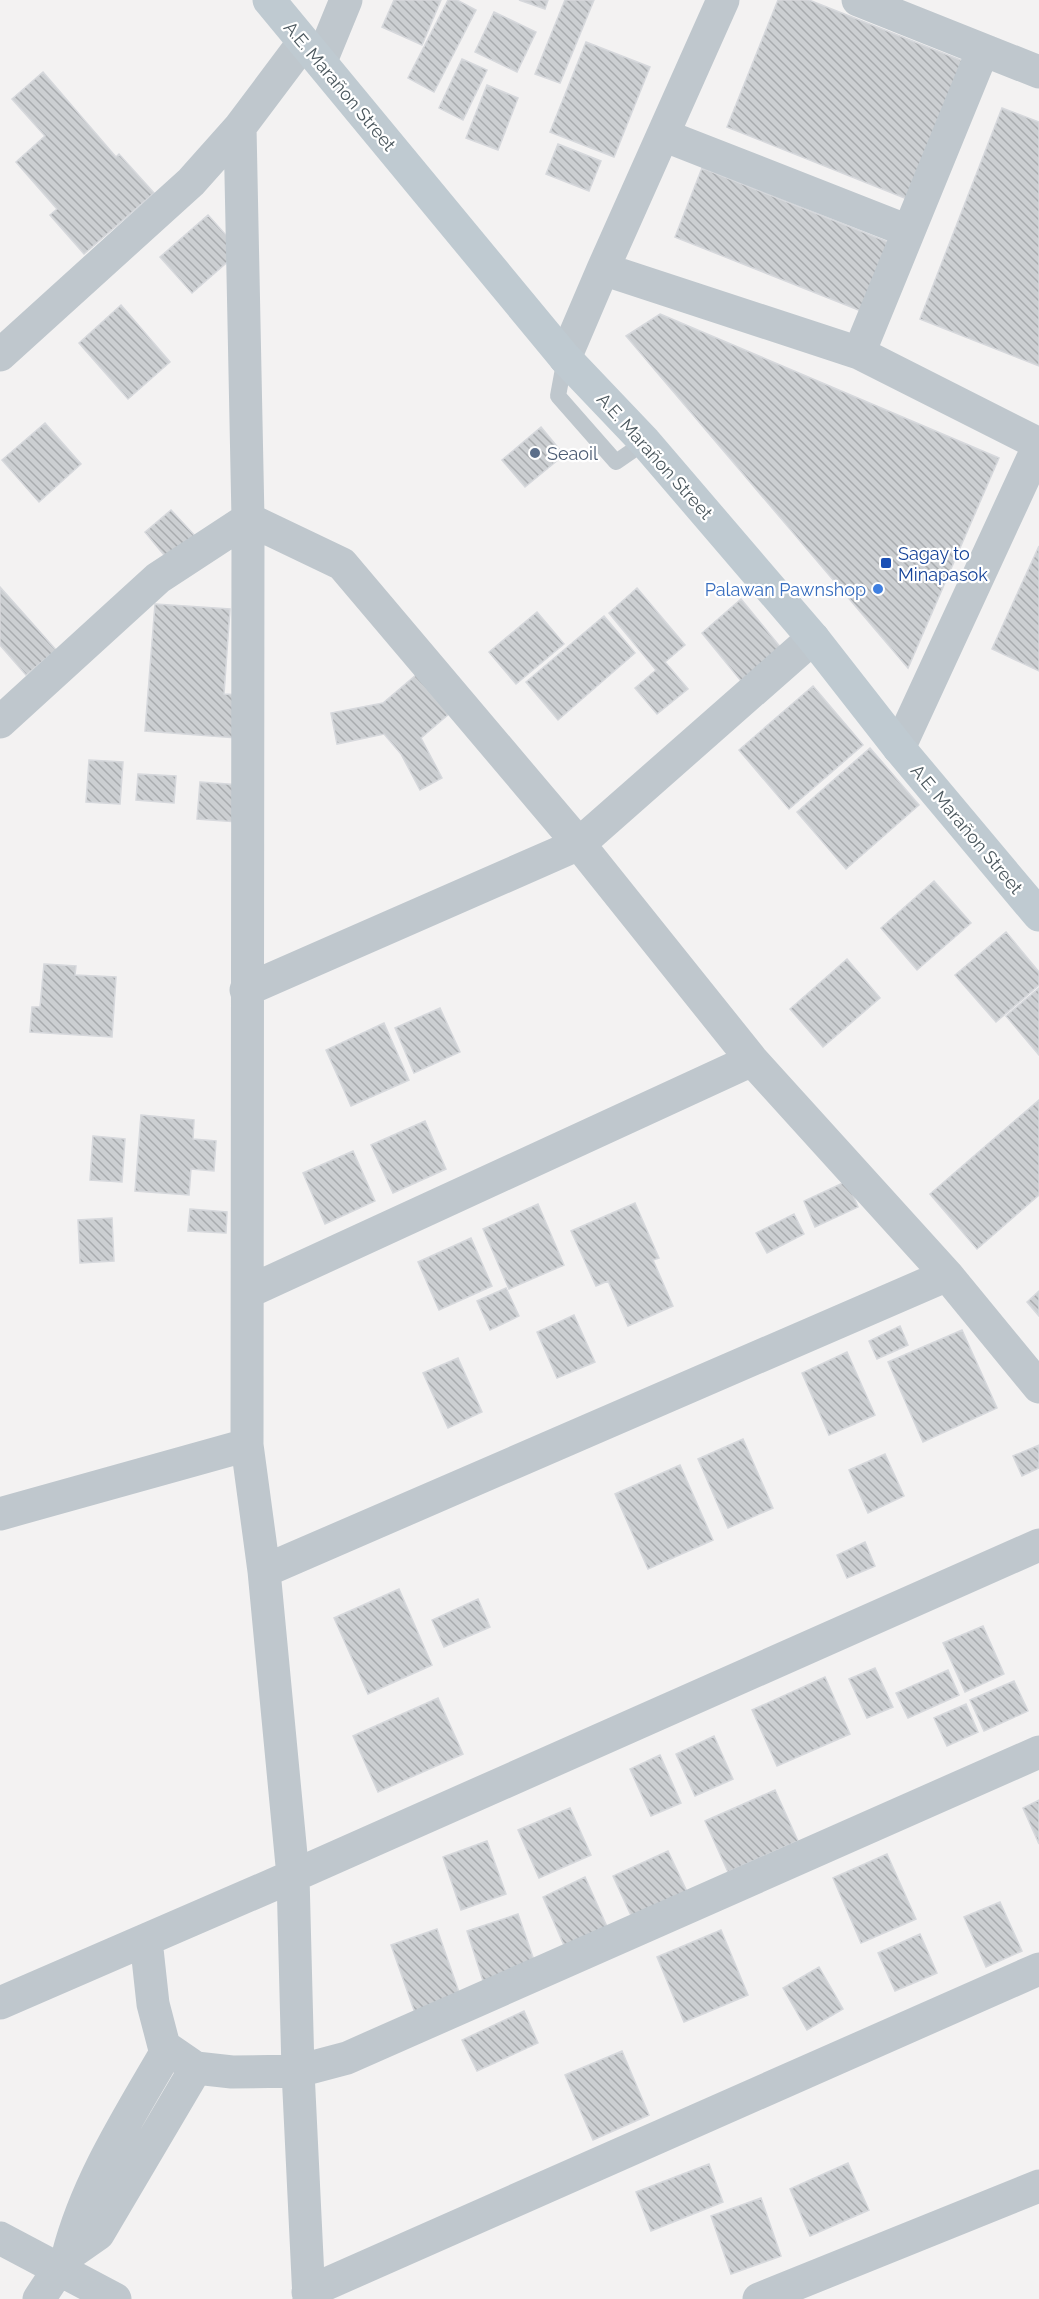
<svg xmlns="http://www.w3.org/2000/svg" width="1039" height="2299" viewBox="0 0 1039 2299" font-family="Raleway,sans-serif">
	<defs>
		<pattern id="building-back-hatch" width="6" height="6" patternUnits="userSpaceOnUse" patternTransform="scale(1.5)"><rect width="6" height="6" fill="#cccfd2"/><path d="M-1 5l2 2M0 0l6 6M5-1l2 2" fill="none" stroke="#a8abae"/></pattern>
	</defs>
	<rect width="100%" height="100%" fill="#f3f2f2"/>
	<!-- building -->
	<path fill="url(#building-back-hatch)" stroke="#d6d8dc" stroke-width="1.5" d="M 394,0 L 441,0 L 422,45 L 382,27 Z
		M 448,0 L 457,0 L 476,10 L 434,92 L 408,78 Z
		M 519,0 L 548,0 L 545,9 Z
		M 565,0 L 594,0 L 560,83 L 535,74 Z
		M 778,0 L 809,0 L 963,61 L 907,199 L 727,127 Z
		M 494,12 L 536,32 L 517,72 L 475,52 Z
		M 586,42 L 650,67 L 614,157 L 550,132 Z
		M 462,59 L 487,70 L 463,120 L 439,108 Z
		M 43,72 L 116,157 L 119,154 L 154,193 L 84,254 L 50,215 L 57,209 L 16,162 L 45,136 L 12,99 Z
		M 487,85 L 518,98 L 498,150 L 466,138 Z
		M 1002,108 L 1039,122 L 1039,366 L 920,319 Z
		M 558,144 L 601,161 L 589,191 L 546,174 Z
		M 702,168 L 888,242 L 861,311 L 675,237 Z
		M 208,215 L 240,251 L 192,293 L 160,257 Z
		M 121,305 L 170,362 L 128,399 L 79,343 Z
		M 660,314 L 999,458 L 908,668 L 626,336 Z
		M 45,423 L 81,464 L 39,502 L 2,460 Z
		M 541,427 L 564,455 L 525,487 L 502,460 Z
		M 171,510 L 196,537 L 169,561 L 145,532 Z
		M 1039,546 L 1039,671 L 992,649 Z
		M 0,587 L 56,650 L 26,675 L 0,645 Z
		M 637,588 L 685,645 L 665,662 L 688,689 L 657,714 L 635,688 L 656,670 L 609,613 Z
		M 741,599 L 781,648 L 741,681 L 702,633 Z
		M 155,604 L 230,609 L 224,694 L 241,695 L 237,738 L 145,731 Z
		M 537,612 L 564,644 L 516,684 L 489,652 Z
		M 604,616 L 635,653 L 558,720 L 526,682 Z
		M 423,669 L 456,708 L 421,738 L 442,778 L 420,790 L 401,754 L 384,734 L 337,744 L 331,713 L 383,703 Z
		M 813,686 L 863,745 L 789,809 L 739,750 Z
		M 870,748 L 919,805 L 846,869 L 797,812 Z
		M 89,760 L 123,762 L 120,804 L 86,802 Z
		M 138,774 L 176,776 L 174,803 L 136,800 Z
		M 200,782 L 241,785 L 238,822 L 197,819 Z
		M 934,881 L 971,923 L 917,970 L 881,928 Z
		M 1006,932 L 1039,972 L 1039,985 L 996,1022 L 955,975 Z
		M 847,959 L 880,998 L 823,1047 L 790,1009 Z
		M 44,964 L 76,966 L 75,975 L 116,977 L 112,1037 L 30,1032 L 32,1007 L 40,1007 Z
		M 1039,988 L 1039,1055 L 1006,1016 Z
		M 440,1008 L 460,1052 L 414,1073 L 395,1028 Z
		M 384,1023 L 409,1080 L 351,1106 L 326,1050 Z
		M 1039,1100 L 1039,1195 L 977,1249 L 930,1194 Z
		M 141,1115 L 194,1120 L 193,1139 L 216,1141 L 214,1171 L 191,1169 L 189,1195 L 135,1191 Z
		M 425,1121 L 446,1169 L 393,1193 L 371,1145 Z
		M 93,1136 L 125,1139 L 122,1182 L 90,1180 Z
		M 353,1151 L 375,1201 L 325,1224 L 303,1173 Z
		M 847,1181 L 858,1207 L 815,1227 L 804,1201 Z
		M 635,1203 L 659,1258 L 653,1260 L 673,1306 L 628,1326 L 608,1281 L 596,1286 L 571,1231 Z
		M 538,1204 L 564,1265 L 509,1289 L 483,1229 Z
		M 190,1209 L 227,1212 L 226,1233 L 188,1231 Z
		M 794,1214 L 804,1234 L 767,1253 L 756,1233 Z
		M 112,1218 L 114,1261 L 80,1263 L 78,1220 Z
		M 471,1238 L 492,1286 L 439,1310 L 418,1262 Z
		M 506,1288 L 519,1316 L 490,1330 L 477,1301 Z
		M 1039,1291 L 1039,1316 L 1027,1302 Z
		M 574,1315 L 595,1362 L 557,1378 L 537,1332 Z
		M 900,1326 L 908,1345 L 877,1359 L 869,1341 Z
		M 962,1330 L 997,1408 L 923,1442 L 888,1362 Z
		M 847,1352 L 875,1415 L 829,1435 L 802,1373 Z
		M 458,1358 L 482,1412 L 448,1428 L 423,1373 Z
		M 743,1439 L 773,1508 L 728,1528 L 698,1459 Z
		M 1039,1445 L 1039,1468 L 1022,1476 L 1013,1456 Z
		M 885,1454 L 904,1496 L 868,1513 L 849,1470 Z
		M 680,1465 L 713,1540 L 648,1569 L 615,1494 Z
		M 865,1542 L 875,1566 L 847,1578 L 837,1555 Z
		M 399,1589 L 432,1665 L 368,1694 L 334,1618 Z
		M 478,1599 L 490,1627 L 444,1647 L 432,1620 Z
		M 983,1626 L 1004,1674 L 965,1692 L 943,1643 Z
		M 875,1668 L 893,1707 L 867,1718 L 849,1679 Z
		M 948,1670 L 959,1695 L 908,1718 L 896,1693 Z
		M 825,1677 L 850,1734 L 777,1766 L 752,1710 Z
		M 1014,1681 L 1028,1711 L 984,1731 L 970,1700 Z
		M 438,1698 L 463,1754 L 378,1792 L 353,1736 Z
		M 966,1704 L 978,1732 L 947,1746 L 934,1718 Z
		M 714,1736 L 733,1779 L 695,1796 L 676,1754 Z
		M 660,1755 L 681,1803 L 651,1816 L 630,1769 Z
		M 775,1790 L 798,1841 L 728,1872 L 705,1821 Z
		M 1039,1800 L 1039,1844 L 1023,1808 Z
		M 570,1808 L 591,1855 L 539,1878 L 518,1830 Z
		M 487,1841 L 506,1894 L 461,1910 L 443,1857 Z
		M 668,1851 L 689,1896 L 634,1922 L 613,1876 Z
		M 887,1854 L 916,1919 L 861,1943 L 833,1878 Z
		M 585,1877 L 609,1931 L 566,1950 L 543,1897 Z
		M 1000,1902 L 1022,1951 L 986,1967 L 964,1917 Z
		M 518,1914 L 535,1963 L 483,1981 L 467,1931 Z
		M 437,1929 L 460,1995 L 415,2013 L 391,1945 Z
		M 721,1930 L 748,1995 L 684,2022 L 657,1957 Z
		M 920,1934 L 937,1973 L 895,1991 L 878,1953 Z
		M 819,1967 L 843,2009 L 807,2030 L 783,1988 Z
		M 524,2011 L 538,2043 L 477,2071 L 462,2040 Z
		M 622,2051 L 649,2115 L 593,2140 L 565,2075 Z
		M 848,2163 L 869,2210 L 810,2236 L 790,2189 Z
		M 709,2164 L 723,2202 L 651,2231 L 636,2192 Z
		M 761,2198 L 781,2256 L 731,2274 L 711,2216 Z"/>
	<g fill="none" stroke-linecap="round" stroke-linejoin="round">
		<!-- lane -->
		<path stroke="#bfc7cd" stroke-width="16" d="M 565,358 L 558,396 L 616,462 L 645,442"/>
		<!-- street -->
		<path stroke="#bfc7cd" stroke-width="33" d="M 858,0 L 1039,72
			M 303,43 L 240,127 L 248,519 L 247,1445 L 264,1571 L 293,1876 L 1039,1545
			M 321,61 L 346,0
			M 663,135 L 908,231
			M 603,269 L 859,353 L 1039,444
			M 859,353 L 983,50
			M 0,355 L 191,182 L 240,127
			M 565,358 L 603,269 L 723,0
			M 0,722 L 158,578 L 248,519 L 342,564 L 579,844 L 752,1060 L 947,1275 L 1039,1387
			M 899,748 L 1039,445
			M 246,990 L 579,844 L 813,638
			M 248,1292 L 752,1060
			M 0,1514 L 247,1445
			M 264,1571 L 947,1275
			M 146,1940 L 153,2004 L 164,2046 L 196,2068 L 232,2072 L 298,2071 L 347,2058 L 1039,1752
			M 0,2003 L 293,1876 L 298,2071 L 309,2299
			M 168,2049 C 130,2115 87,2181 68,2255 L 98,2234 L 196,2068
			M 0,2238 L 115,2299
			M 308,2292 L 1039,1969
			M 39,2299 L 68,2255
			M 759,2299 L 1039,2186"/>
		<!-- secondary -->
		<path stroke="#bfcad1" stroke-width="33" d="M 269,0 L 565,358 L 645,442 L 813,638 L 899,748 L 1039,915"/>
	</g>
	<!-- markers -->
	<circle fill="#5c6f8a" stroke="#fff" stroke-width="2" cx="535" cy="453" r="6"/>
	<rect fill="#1a4fb4" stroke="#fff" stroke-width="2" x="880" y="557" width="12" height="12" rx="3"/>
	<circle fill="#3f7fe0" stroke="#fff" stroke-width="2" cx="878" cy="589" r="6"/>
	<g text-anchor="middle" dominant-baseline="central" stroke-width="4.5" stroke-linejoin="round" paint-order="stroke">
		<!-- street labels -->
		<g font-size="18" fill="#4b575d" stroke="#fff">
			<text transform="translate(340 86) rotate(50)">A.E. Marañon Street</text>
			<text transform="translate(655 456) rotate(48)">A.E. Marañon Street</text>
			<text transform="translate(967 829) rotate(50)">A.E. Marañon Street</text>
		</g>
		<!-- service labels -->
		<g font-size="18" fill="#4e5e75" stroke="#fff" text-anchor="start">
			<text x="547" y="453">Seaoil</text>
		</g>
		<!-- transit labels -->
		<g font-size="18" fill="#164399" stroke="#fff" text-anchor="start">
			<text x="898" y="553">Sagay to<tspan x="898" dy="21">Minapasok</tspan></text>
		</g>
		<!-- shop labels -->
		<g font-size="18" fill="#366cbe" stroke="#fff" text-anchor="end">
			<text x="866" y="589">Palawan Pawnshop</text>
		</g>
	</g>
</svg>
